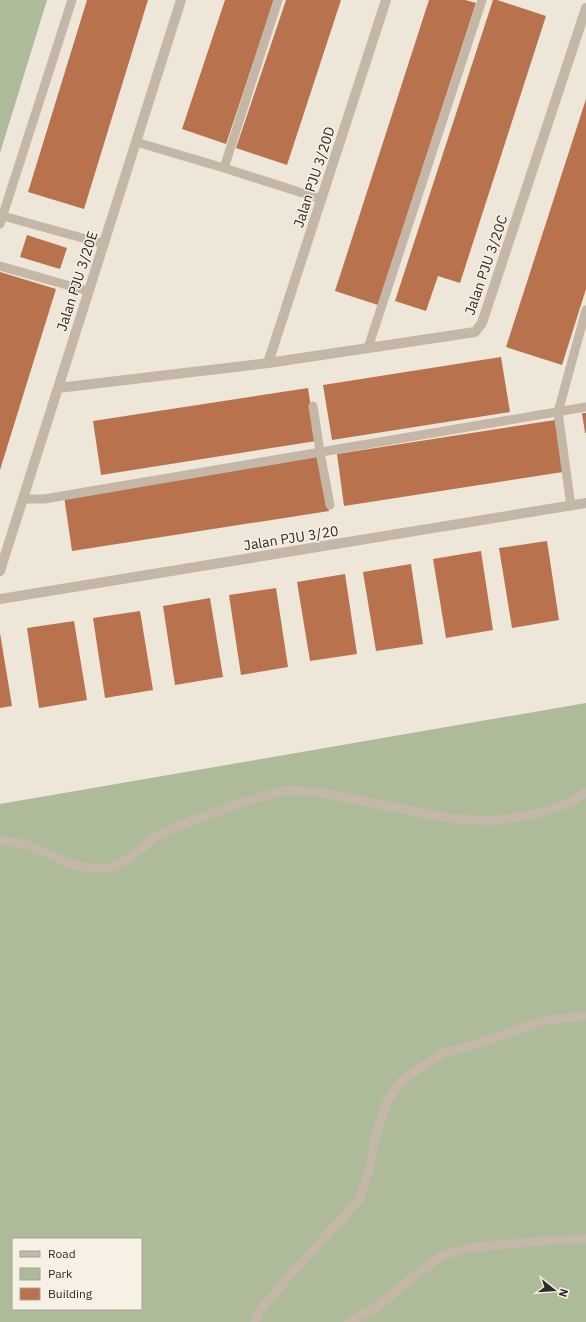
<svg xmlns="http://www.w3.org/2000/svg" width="586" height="1322" viewBox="0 0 586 1322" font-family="'IBM Plex Sans',sans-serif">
	<rect width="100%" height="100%" fill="#eee6d9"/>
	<!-- green -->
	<path fill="#adbb9b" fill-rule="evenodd" d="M 0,0 L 47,0 L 0,153 Z
		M 586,703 L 586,1322 L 0,1322 L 0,804 ZM 13,1239 L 141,1239 L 141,1309 L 13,1309 Z"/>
	<!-- building -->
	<path fill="#b8724d" d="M 87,0 L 148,0 L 84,209 L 28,192 Z
		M 225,0 L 274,0 L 226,144 L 182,129 Z
		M 286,0 L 341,0 L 287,165 L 236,148 Z
		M 429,0 L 465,0 L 476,3 L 378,305 L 335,291 Z
		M 493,0 L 497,0 L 546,16 L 460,283 L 438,276 L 426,311 L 395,301 Z
		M 586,99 L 586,289 L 562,365 L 506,347 Z
		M 27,235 L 67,248 L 60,269 L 20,257 Z
		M 0,272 L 56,289 L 0,470 Z
		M 501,357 L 510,412 L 332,440 L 323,385 Z
		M 308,388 L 316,441 L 101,475 L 93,421 Z
		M 582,413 L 586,413 L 586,433 L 585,433 Z
		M 555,420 L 563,472 L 344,506 L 337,454 Z
		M 321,456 L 329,511 L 72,551 L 64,496 Z
		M 547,541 L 559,620 L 512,628 L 499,548 Z
		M 481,551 L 493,630 L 446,638 L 433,559 Z
		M 411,564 L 423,644 L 376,651 L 363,572 Z
		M 345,574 L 357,654 L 310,661 L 297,582 Z
		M 276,588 L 288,667 L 241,675 L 229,595 Z
		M 210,598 L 223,677 L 175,685 L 163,606 Z
		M 140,611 L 153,690 L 105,698 L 93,618 Z
		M 74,621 L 87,700 L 39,708 L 27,628 Z
		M 0,633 L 12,706 L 0,708 Z"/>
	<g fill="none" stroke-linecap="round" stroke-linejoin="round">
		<!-- lane -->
		<path stroke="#c4b7a7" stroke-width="9" d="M 136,142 L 224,168 L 321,199
			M 224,168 L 278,0
			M 3,216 L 104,244
			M 0,224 L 72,0
			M 0,266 L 88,291
			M 368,348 L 482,0
			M 313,406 L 320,452 L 330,505
			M 23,499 L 44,499 L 586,407
			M 571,506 L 558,412 L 586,310
			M 0,840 L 28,845 L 71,864 L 89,868 L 111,868 L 131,857 L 155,837 L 179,826 L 237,804 L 286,790 L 324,793 L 447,818 L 491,821 L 536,814 L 570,803 L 586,792
			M 255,1322 L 259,1312 L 283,1283 L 359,1200 L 370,1167 L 376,1134 L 386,1104 L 400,1082 L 443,1053 L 481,1043 L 545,1020 L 586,1016
			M 349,1322 L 377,1307 L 413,1277 L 442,1256 L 467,1248 L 553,1240 L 586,1239"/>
		<!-- street -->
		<path stroke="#c4b7a7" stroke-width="10" d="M 268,363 L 386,0
			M 58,388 L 268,363 L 475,332 L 482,323 L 586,8
			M 0,571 L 181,0
			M 0,599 L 586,503"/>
	</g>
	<g text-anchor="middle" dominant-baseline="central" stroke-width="3" stroke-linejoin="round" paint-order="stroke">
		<!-- street labels -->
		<g font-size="14" fill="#312b26" stroke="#f6f0e5">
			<text transform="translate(314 177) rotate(-72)">Jalan PJU 3/20D</text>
			<text transform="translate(486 265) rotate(-71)">Jalan PJU 3/20C</text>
			<text transform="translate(77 281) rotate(-72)">Jalan PJU 3/20E</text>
			<text transform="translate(291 538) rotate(-9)">Jalan PJU 3/20</text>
		</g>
	</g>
	<!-- legend -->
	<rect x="12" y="1238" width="130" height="72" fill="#f6f0e5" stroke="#a7a199"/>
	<rect x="20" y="1251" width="20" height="6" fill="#c4b7a7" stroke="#a7a199"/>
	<text x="48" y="1258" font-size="12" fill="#312b26">Road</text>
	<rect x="20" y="1268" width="20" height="12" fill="#adbb9b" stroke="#a7a199"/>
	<text x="48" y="1278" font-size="12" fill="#312b26">Park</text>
	<rect x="20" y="1288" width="20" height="12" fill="#b8724d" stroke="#a7a199"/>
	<text x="48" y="1298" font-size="12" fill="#312b26">Building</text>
	<!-- north arrow -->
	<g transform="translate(554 1290) rotate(107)" stroke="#f6f0e5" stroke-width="3" paint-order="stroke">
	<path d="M0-3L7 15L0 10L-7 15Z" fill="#312b26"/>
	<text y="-6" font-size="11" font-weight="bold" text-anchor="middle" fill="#312b26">N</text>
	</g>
</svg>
